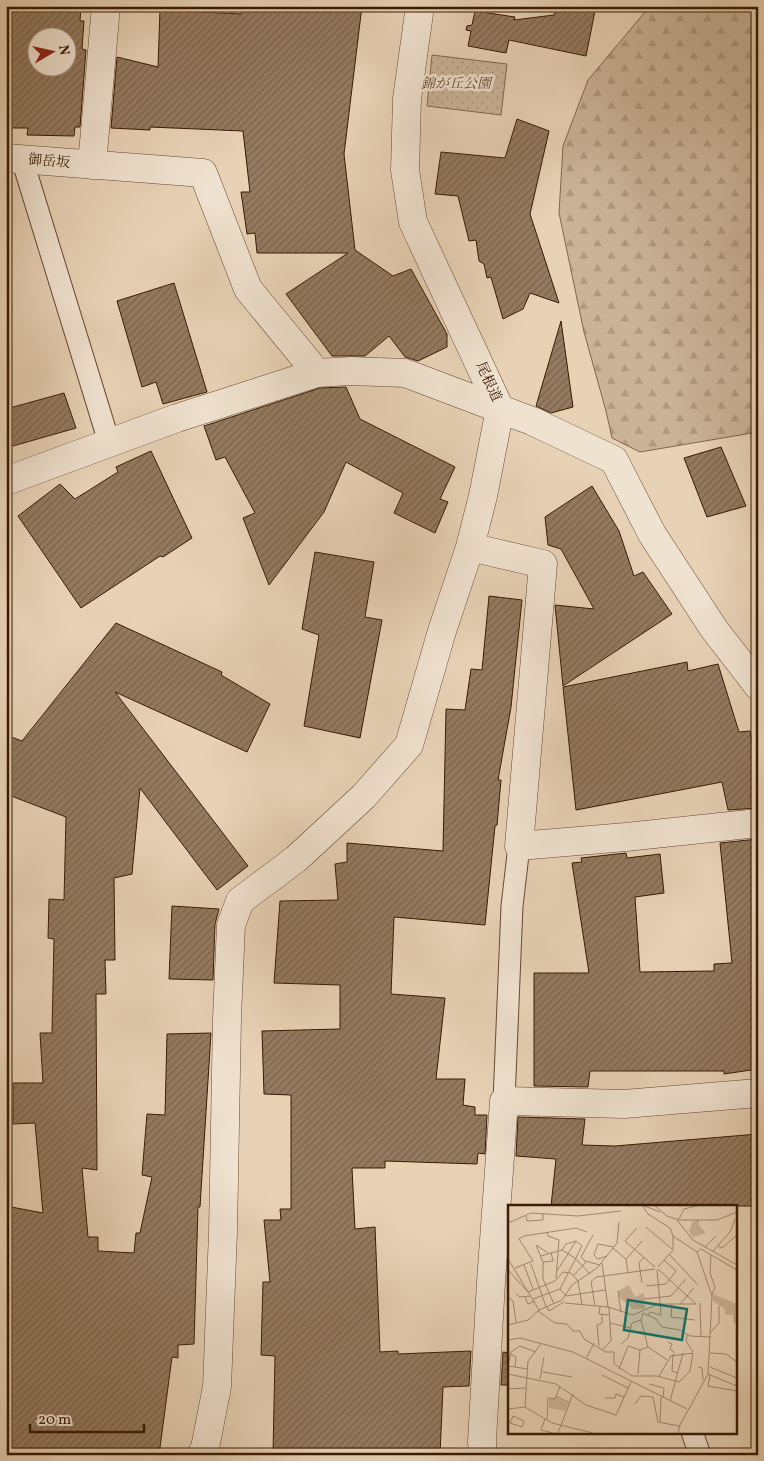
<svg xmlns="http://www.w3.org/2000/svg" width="764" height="1461" viewBox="0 0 764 1461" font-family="Vollkorn,'Noto Serif JP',serif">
	<defs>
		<pattern id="grass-dots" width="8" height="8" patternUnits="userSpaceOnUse" patternTransform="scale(1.25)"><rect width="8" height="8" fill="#cab398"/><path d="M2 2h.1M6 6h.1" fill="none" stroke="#ae9981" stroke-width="1.8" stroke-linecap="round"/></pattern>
		<pattern id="forest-firs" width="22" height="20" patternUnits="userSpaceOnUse" patternTransform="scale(1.25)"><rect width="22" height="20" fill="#cab398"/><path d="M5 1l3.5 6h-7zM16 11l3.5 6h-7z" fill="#ae9981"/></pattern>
		<pattern id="building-hatch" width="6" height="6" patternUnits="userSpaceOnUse" patternTransform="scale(1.25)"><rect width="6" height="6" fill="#947a60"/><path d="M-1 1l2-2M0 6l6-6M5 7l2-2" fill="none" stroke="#7a634d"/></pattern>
	</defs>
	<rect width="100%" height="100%" fill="#e8d2b6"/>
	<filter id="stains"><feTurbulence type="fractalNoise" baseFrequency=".004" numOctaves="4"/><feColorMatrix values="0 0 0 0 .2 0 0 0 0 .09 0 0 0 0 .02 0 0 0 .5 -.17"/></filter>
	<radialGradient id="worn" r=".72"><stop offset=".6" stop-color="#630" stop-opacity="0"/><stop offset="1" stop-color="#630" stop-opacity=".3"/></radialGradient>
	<!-- grass -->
	<path fill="url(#grass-dots)" stroke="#82664e" d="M 432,55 L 507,64 L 501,115 L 427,106 Z"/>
	<!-- forest -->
	<path fill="url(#forest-firs)" stroke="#82664e" d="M 650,6 L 758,6 L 758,432 L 640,452 L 612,438 L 606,411 L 584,332 L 559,213 L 563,146 L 588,80 Z"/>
	<!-- building -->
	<path fill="url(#building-hatch)" stroke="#391a03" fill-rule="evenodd" d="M 6,6 L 81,6 L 80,21 L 84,21 L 82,49 L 86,50 L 80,127 L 75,127 L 74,136 L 27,135 L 28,128 L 6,128 ZM 38,38 L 68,38 L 68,68 L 38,68 Z
		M 243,6 L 362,6 L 344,154 L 355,250 L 393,276 L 411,269 L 447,334 L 447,347 L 418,361 L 405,357 L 389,336 L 365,356 L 332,356 L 286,294 L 348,253 L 257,253 L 255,233 L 247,234 L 241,192 L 250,192 L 243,131 L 150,127 L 150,130 L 111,128 L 117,57 L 158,67 L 160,10 L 242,14 Z
		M 556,6 L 596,6 L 586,56 L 509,40 L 506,53 L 468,46 L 471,31 L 466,30 L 467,26 L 472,25 L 475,11 L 515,17 L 514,20 L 554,15 Z
		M 517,119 L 549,131 L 530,214 L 559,303 L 530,293 L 523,309 L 503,319 L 491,277 L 487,278 L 484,264 L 479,261 L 476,240 L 469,241 L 458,196 L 435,194 L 441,152 L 505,158 Z
		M 174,283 L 207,392 L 163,404 L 156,382 L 142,387 L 117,301 Z
		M 561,321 L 573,407 L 551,413 L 536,406 Z
		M 346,387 L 360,419 L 455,467 L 440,499 L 448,502 L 435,533 L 394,513 L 403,493 L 346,462 L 324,512 L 269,585 L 243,518 L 255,513 L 225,457 L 216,460 L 204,426 L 320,388 Z
		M 64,393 L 76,428 L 6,448 L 6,409 Z
		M 721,447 L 746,506 L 707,517 L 684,458 Z
		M 151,451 L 192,538 L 163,557 L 160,556 L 81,608 L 18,516 L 60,484 L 75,499 L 118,472 L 116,467 Z
		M 592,486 L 619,531 L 634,576 L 643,572 L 672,614 L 563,686 L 555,605 L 594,609 L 561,549 L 548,545 L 545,517 Z
		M 315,552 L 374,562 L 365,617 L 382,620 L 360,738 L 304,726 L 319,635 L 302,629 Z
		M 489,596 L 522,600 L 511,707 L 498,780 L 501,780 L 497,825 L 495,826 L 485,925 L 394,917 L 391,994 L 445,998 L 436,1079 L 465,1079 L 463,1105 L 475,1107 L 475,1115 L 487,1115 L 485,1154 L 478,1153 L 477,1164 L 385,1161 L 385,1168 L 352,1168 L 355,1229 L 375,1227 L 380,1352 L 398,1351 L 398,1354 L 471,1351 L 469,1386 L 443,1387 L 440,1455 L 273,1454 L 275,1356 L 261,1355 L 263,1282 L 270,1282 L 264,1220 L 281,1220 L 280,1209 L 291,1209 L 291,1095 L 264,1094 L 262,1031 L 340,1029 L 340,985 L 274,983 L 280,901 L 338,900 L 335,864 L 347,862 L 347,843 L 443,851 L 446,709 L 465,710 L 471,669 L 482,670 Z
		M 116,623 L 222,672 L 221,675 L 270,704 L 247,752 L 115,692 L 248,866 L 217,890 L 140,788 L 132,874 L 114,878 L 115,960 L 105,960 L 106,994 L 96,994 L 97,1170 L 82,1168 L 88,1237 L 98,1237 L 98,1251 L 134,1253 L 136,1233 L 140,1233 L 152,1177 L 142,1175 L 147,1114 L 165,1115 L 167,1034 L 211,1033 L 200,1207 L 198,1207 L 194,1344 L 178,1345 L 178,1358 L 172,1357 L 159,1455 L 6,1455 L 6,1206 L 43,1213 L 35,1123 L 13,1124 L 13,1083 L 43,1083 L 40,1033 L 52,1033 L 54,939 L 48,938 L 49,899 L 64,900 L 66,817 L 6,794 L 6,735 L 22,741 Z
		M 687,662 L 688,671 L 718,664 L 739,732 L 750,731 L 758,774 L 758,808 L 728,810 L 722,782 L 576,810 L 563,687 Z
		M 758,839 L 758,1069 L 724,1074 L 724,1071 L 590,1071 L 588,1087 L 534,1086 L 534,973 L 589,973 L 572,863 L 582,862 L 581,858 L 626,853 L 627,858 L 660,854 L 664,893 L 635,897 L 640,972 L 714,971 L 714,964 L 732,963 L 720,843 Z
		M 172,906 L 219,909 L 215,924 L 213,980 L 169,979 Z
		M 518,1117 L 585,1119 L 582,1145 L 615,1146 L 758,1134 L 758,1206 L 551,1206 L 556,1159 L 516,1156 Z
		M 503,1352 L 509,1353 L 509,1385 L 501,1385 Z"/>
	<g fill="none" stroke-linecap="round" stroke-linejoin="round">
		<!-- lane casing -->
		<g stroke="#654830" stroke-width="23">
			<path id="lane" d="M 22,159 L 109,442
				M 504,1101 L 512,906 L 519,846
				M 692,1432 L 700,1455"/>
		</g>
		<!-- street casing -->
		<g stroke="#654830" stroke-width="29">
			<path id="street" d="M 420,6 L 407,99 L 405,170 L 413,222 L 500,409 L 532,421 L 614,460 L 652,534 L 714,629 L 758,686
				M 6,158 L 203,173 L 248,289 L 317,373
				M 92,165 L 106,6
				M 6,481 L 177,418 L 317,373 L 351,371 L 405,373 L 500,409 L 483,496 L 470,547 L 442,631 L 409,745 L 364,796 L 296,859 L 240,901 L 231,925 L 227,1018 L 223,1232 L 217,1387 L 205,1448 L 201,1455
				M 470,547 L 543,564 L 519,846 L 626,837 L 758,823
				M 483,1455 L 482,1441 L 491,1282 L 504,1101 L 624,1104 L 758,1093"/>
		</g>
		<!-- lane -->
		<use href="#lane" stroke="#f0e2d0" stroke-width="21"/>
		<!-- street -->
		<use href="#street" stroke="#f0e2d0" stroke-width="28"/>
	</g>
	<g text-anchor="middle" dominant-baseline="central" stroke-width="5" stroke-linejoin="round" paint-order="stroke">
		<!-- park labels -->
		<g font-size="14" font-style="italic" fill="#644830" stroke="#f0e2d0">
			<text x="456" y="84">錦が丘公園</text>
		</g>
		<!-- street labels -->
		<g font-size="14" fill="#391a03" stroke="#f0e2d0">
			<text transform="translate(49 162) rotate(5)">御岳坂</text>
			<text transform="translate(488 382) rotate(65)">尾根道</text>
		</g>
	</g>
	<!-- overview -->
	<g transform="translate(508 1205)">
		<rect width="229" height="229" fill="#e8d2b6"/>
		<path d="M 192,15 L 190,19 L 198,28 L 185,32 L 181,26 L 185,16 ZM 205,89 L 229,99 L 229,118 L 225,118 L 225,110 L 217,110 L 217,104 L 205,96 Z" fill="#cab398"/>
		<path d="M 121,80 L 127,92 L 136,88 L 137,104 L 125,104 L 111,92 L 110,86 ZM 48,192 L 60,198 L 58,206 L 41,203 L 41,194 Z" fill="#cab398"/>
		<path fill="none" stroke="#a2886e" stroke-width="1" d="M 134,0 L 140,9 L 162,23 L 165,31 L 165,45 L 150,62M 134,0 L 152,7M 146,0 L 159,11 L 171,15 L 209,15 L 229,7M 18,11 L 19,16 L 35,15 L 35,8M 171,14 L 176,4 L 192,0M 169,15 L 185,35 L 229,60M 0,18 L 23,8 L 70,11 L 113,6M 138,22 L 164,44M 39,27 L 40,31 L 51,35 L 48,73M 165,31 L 189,47 L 204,91 L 200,169 L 172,220 L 170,228M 117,36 L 147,62M 117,36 L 129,23M 210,41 L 214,43 L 229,30M 197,42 L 208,31M 105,43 L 118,54 L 120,68M 54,45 L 58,39 L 68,36M 205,46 L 222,27 L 227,14M 189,47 L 193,44 L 229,65M 40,48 L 28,40 L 35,57 L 35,74 L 46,99M 161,49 L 189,79M 203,50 L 202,68 L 207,82 L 204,90M 33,51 L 54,45 L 67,53 L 82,69M 99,51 L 90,54 L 86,50 L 90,39 L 106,42M 0,54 L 31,105M 118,54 L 134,36M 77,56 L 92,60M 35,57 L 45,56 L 43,47M 94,58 L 100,102M 23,59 L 38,102M 16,60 L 25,84M 7,63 L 25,56 L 11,34 L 16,31 L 68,23 L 79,27M 0,65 L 19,86M 49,66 L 68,36 L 74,41 L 52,84M 66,70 L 78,57 L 73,52 L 85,30M 134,78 L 131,58 L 136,52M 138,81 L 158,79 L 168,66 L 156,55M 52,84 L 58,91 L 97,85M 110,86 L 113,107M 20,87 L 47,76 L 55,67 L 63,68 L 70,76 L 74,100M 8,89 L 12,92 L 23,91M 0,92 L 5,96 L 8,117M 17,92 L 20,99 L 27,96M 25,94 L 52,84M 136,94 L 163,91 L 178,74M 54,95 L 64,80 L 89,63 L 109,38 L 111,17M 57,98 L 100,102 L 125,110 L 150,99 L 188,99 L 150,64M 192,98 L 193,131M 164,99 L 163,112 L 187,115M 172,99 L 186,83M 87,101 L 83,77 L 88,72 L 147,64M 39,102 L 41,106 L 56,97M 92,102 L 91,109 L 101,110M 30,106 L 47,118 L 59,119 L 65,126 L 72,126 L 76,134 L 98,147 L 106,147 L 106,159 L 124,171 L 149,171 L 171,177 L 182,166 L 185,148 L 163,151 L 151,171M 140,110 L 142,107 L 153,110 L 149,65M 102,118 L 123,123M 0,120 L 20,115 L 31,105 L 54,95M 203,127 L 211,118 L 211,101M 179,130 L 178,136 L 185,147M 0,135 L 12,133 L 65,147 L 179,204M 160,137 L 164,139 L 162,144 L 167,148M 113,139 L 120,133 L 124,118 L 133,115M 91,141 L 89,120 L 94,118 L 94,109M 140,142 L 133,115 L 135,108 L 148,114 L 154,122 L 172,125 L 182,131 L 203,132M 140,142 L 159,155M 95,144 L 103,136 L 101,102M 202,148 L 218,149 L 229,157M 2,149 L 8,152 L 7,162M 165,149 L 164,166 L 170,168M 78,154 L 86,138M 0,161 L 3,147 L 12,141 L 28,147M 0,161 L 20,164M 190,162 L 194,163 L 195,175M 202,162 L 229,173M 111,164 L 120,141 L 132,145 L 140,142M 35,167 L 64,172M 0,169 L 48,179 L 78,200 L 108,210 L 123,177M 130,169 L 132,145M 200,169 L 229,181M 94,170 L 120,183M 202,170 L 200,181 L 229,186M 19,171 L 20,156 L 33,139M 32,174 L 36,152M 141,179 L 156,183 L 155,193M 0,184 L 18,183M 48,191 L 62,198M 97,193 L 107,193 L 108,189 L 116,192M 162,196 L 175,148M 127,199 L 133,191 L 145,192 L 150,217 L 171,221M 17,202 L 19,171M 0,204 L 17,202 L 44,218 L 85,228M 37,214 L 33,225 L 45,228M 39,215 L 40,193 L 47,194 L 52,181M 0,216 L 2,218 L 14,222 L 16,216 L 5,211 L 2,218M 152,217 L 153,192M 50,228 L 65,189"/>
		<path fill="#0f766e" fill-opacity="0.15" stroke="#0f766e" stroke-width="2.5" d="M 120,95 L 179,104 L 174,135 L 116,125 Z"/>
		<rect width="229" height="229" fill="none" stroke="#391a03" stroke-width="2.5"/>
	</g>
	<!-- margin -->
	<rect width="764" height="1461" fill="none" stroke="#e8d2b6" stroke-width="25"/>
	<rect x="8" y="8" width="749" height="1446" fill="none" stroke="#391a03" stroke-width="2.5"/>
	<rect x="12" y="12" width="739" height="1436" fill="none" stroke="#391a03"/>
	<!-- north arrow -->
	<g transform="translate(52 52) rotate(81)"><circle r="24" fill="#f0e2d0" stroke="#a7927e"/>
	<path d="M0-4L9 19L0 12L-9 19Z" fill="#8f2418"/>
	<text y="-8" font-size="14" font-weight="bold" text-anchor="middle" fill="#391a03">N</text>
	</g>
	<!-- scale -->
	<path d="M30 1424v8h114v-8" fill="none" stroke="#391a03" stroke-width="2.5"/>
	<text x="38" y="1424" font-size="15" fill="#391a03" stroke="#f0e2d0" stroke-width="4" paint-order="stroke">20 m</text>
	<rect width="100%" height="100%" filter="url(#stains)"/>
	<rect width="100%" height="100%" fill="url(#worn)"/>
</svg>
